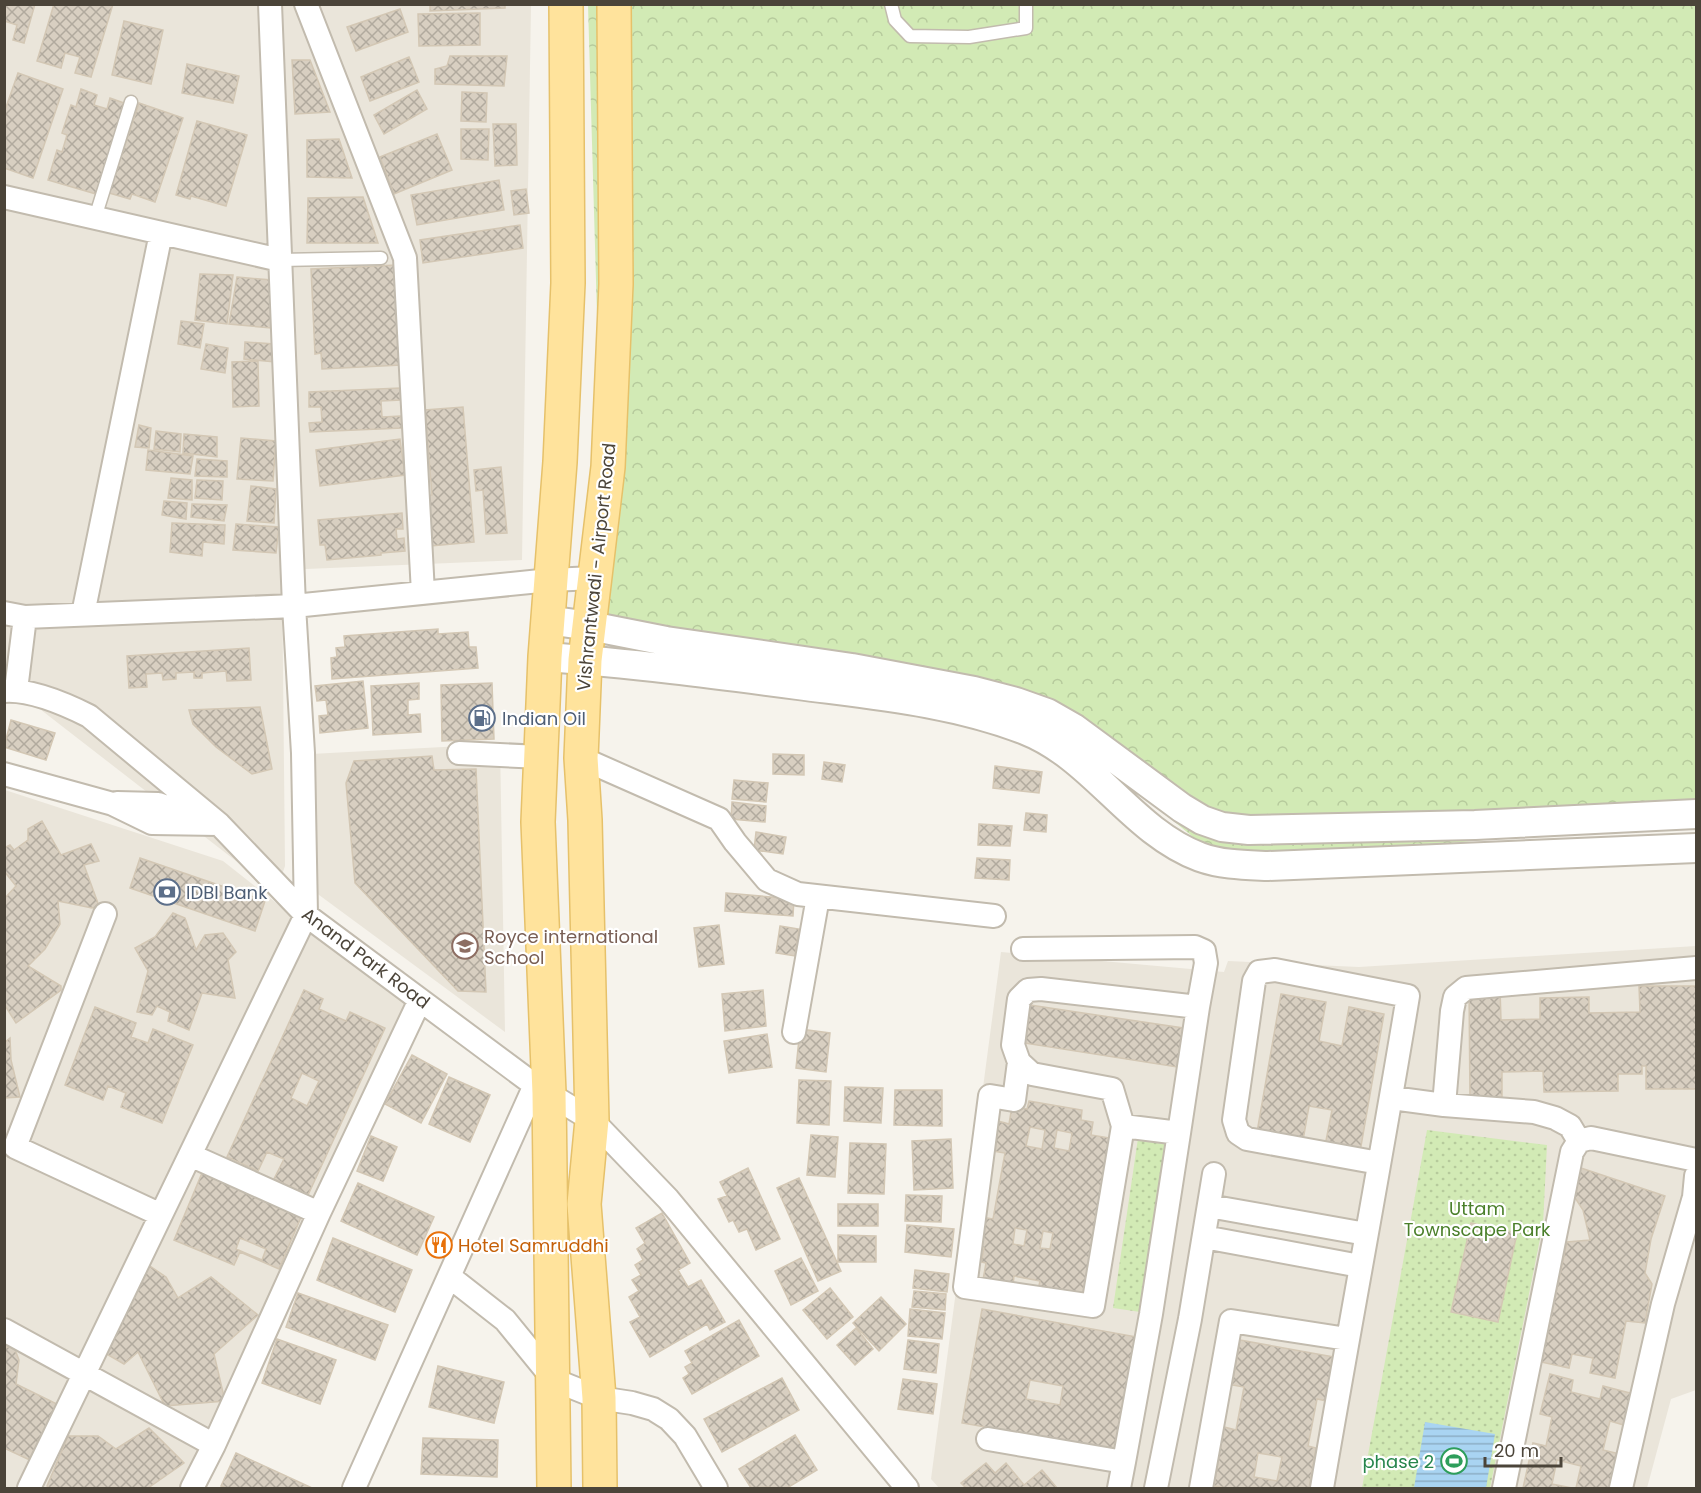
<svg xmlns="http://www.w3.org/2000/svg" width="1701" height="1493" viewBox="0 0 1701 1493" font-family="Poppins,sans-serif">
	<defs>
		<pattern id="forest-crowns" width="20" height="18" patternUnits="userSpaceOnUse" patternTransform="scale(1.5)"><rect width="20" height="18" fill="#d2eab5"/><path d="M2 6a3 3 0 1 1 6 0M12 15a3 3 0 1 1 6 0" fill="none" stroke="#b6ca9c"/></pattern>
		<pattern id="park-dots" width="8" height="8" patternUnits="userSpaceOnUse" patternTransform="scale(1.5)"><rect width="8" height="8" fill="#d2eab5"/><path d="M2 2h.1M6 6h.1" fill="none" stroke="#b6ca9c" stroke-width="1.8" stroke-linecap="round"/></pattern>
		<pattern id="water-rules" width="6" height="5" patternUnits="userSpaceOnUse" patternTransform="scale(1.5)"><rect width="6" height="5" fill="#a9d4f2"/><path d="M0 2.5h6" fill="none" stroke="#8caec5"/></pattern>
		<pattern id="building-cross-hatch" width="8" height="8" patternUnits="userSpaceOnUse" patternTransform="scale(1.5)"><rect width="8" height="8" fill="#d8cfc1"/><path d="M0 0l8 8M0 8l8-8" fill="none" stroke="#b1aa9e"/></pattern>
	</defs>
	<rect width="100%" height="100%" fill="#f6f3ec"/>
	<!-- residential -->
	<path fill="#eae5da" d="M 4,5 L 531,5 L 522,560 L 282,570 L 285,866 L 276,892 L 5,682 Z
		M 500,744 L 505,1032 L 315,892 L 311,754 Z
		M 5,790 L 223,861 L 420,1016 L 237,1427 L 206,1488 L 5,1488 Z
		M 1696,946 L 1696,1390 L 1671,1399 L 1647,1488 L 939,1488 L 931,1479 L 1001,952 L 1224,972 L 1228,961 L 1359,967 Z"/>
	<!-- forest -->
	<path fill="url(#forest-crowns)" d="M 588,5 L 1696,5 L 1696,820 L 1226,864 L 1076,741 L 606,625 Z"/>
	<!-- park -->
	<path fill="url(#park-dots)" d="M 1141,1118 L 1189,1125 L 1161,1315 L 1113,1308 Z
		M 1427,1130 L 1547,1145 L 1543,1224 L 1490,1488 L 1362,1488 Z"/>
	<!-- water -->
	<path fill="url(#water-rules)" d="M 1425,1422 L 1495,1434 L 1486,1488 L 1414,1488 Z"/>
	<!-- building -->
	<path fill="url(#building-cross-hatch)" stroke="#d3c7b4" stroke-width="1.5" fill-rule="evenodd" d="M 4,4 L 35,4 L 24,43 L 13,40 L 17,25 L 4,21 Z
		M 54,4 L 113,4 L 91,77 L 75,73 L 80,57 L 65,53 L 61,68 L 37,61 Z
		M 430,4 L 505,4 L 505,8 L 430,11 Z
		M 400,9 L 408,32 L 356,51 L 347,27 Z
		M 480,13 L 480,45 L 419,46 L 418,14 Z
		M 124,21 L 163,30 L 151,84 L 112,75 Z
		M 450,56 L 507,56 L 504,86 L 435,84 L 435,69 L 447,66 Z
		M 409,57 L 419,82 L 370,101 L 361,77 Z
		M 292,60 L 310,60 L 330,112 L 295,114 Z
		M 187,64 L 239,76 L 233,103 L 182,93 Z
		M 18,73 L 63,89 L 33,178 L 4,168 L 4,113 Z
		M 81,89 L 97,95 L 94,105 L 107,109 L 110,98 L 124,103 L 96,194 L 48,180 L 57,150 L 62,152 L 67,135 L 62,133 L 71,105 L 76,107 Z
		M 417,90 L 427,109 L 384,134 L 374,115 Z
		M 462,92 L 487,93 L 486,122 L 461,121 Z
		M 139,103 L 183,118 L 155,202 L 132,194 L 130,199 L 109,193 Z
		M 197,121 L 247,135 L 226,206 L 191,196 L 190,199 L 176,195 Z
		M 493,124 L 516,124 L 517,165 L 495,166 Z
		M 461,129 L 489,129 L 488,160 L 461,159 Z
		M 437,134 L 452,170 L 394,194 L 380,157 Z
		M 339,139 L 352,178 L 307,177 L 307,140 Z
		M 499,180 L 504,210 L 417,225 L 411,195 Z
		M 526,189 L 529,213 L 514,215 L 511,191 Z
		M 363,197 L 378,243 L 307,243 L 308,198 Z
		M 520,225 L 523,248 L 423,263 L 420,240 Z
		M 396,265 L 401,365 L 322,369 L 321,353 L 315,354 L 311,269 Z
		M 200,274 L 233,275 L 227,324 L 195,320 Z
		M 237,277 L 272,280 L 271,328 L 229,324 Z
		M 181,321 L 204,324 L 200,348 L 178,344 Z
		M 245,342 L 274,344 L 275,362 L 244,359 Z
		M 206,344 L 228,348 L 225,373 L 201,369 Z
		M 258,361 L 259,406 L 233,407 L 232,362 Z
		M 400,388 L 401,400 L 381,401 L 382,417 L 401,416 L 402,428 L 310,432 L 309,423 L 322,422 L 321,407 L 309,407 L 309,392 Z
		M 463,407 L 474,542 L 431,546 L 427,496 L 432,495 L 425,410 Z
		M 139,425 L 151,428 L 149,448 L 135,447 Z
		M 156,431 L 181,434 L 180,452 L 154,449 Z
		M 184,434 L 217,437 L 217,457 L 183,453 Z
		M 241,438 L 276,441 L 273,481 L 237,479 Z
		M 400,439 L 405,475 L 320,486 L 316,450 Z
		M 148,450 L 193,456 L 190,474 L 146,470 Z
		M 197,459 L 227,461 L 227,477 L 195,476 Z
		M 501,467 L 507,533 L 486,534 L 483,490 L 476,491 L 474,470 Z
		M 171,478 L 192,480 L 192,500 L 168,498 Z
		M 197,480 L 223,481 L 222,500 L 195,498 Z
		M 251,486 L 276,489 L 274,523 L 247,521 Z
		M 164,501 L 187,503 L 186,519 L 162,515 Z
		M 192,504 L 227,505 L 224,521 L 191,517 Z
		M 402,513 L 403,529 L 396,529 L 397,539 L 404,538 L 405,551 L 381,553 L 381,555 L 327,560 L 325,545 L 320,545 L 318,520 Z
		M 172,523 L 225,525 L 224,544 L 203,542 L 202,556 L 170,552 Z
		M 236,524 L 279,527 L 276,553 L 233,550 Z
		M 438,629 L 438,634 L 468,632 L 469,647 L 476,647 L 478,668 L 332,679 L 331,658 L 337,657 L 336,648 L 345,647 L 344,636 Z
		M 249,648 L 251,680 L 227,681 L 226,671 L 202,673 L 202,678 L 194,678 L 194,672 L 176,673 L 176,679 L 163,680 L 162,673 L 146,674 L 147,687 L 129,688 L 127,656 Z
		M 363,681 L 368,728 L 320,733 L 319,716 L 328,715 L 326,700 L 317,701 L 315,686 Z
		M 419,683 L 419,699 L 408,700 L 408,715 L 420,714 L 421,732 L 373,735 L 371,686 Z
		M 492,683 L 494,739 L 442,741 L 441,685 Z
		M 260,707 L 272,769 L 252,774 L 216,747 L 193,724 L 189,710 Z
		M 11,720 L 55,733 L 46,760 L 4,747 Z
		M 773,754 L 804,755 L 804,775 L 773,774 Z
		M 432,756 L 434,770 L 476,769 L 486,992 L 458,991 L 355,883 L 346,783 L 354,761 Z
		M 824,762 L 845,765 L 842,782 L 822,779 Z
		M 995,766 L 1042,772 L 1039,793 L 993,788 Z
		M 734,780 L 768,783 L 766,802 L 732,799 Z
		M 732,802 L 766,806 L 765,822 L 731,819 Z
		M 1026,813 L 1047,815 L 1046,832 L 1024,830 Z
		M 42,821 L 61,855 L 91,844 L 99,861 L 84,865 L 99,906 L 92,908 L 58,901 L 60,924 L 45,949 L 28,966 L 61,986 L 61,990 L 16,1023 L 4,1004 L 4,899 L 16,886 L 4,871 L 4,848 L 10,845 L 14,850 L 28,840 L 28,829 Z
		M 979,824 L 1012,826 L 1010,846 L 978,845 Z
		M 756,832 L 786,837 L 783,854 L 754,850 Z
		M 140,858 L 265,901 L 255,931 L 130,888 Z
		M 977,858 L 1010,860 L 1009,880 L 975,878 Z
		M 726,893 L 794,899 L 793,916 L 725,911 Z
		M 173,913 L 185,918 L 196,950 L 205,935 L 223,933 L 236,952 L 228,960 L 235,998 L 202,993 L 189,1030 L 168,1021 L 170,1012 L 157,1006 L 152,1015 L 137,1012 L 148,971 L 135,948 L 155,937 Z
		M 719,925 L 724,964 L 699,967 L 694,928 Z
		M 780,926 L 799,929 L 795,956 L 776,953 Z
		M 1639,986 L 1696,986 L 1696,1089 L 1646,1089 L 1646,1066 L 1642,1066 L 1642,1074 L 1618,1074 L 1618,1091 L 1544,1092 L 1543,1071 L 1502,1072 L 1502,1100 L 1470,1100 L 1469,989 L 1500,989 L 1501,1020 L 1540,1019 L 1540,998 L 1589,997 L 1589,1013 L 1640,1012 Z
		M 304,990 L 323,999 L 319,1009 L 346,1021 L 350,1012 L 385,1028 L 308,1195 L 274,1179 L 284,1159 L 267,1152 L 258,1171 L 227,1157 ZM 302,1073 L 319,1081 L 307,1106 L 291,1098 Z
		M 763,990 L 766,1026 L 725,1031 L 722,994 Z
		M 1281,994 L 1326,1002 L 1319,1041 L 1342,1046 L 1349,1007 L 1384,1014 L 1360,1152 L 1325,1146 L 1332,1110 L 1309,1106 L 1302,1146 L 1256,1138 Z
		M 1030,1005 L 1183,1028 L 1177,1067 L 1024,1043 Z
		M 95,1007 L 136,1023 L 131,1037 L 148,1043 L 153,1029 L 193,1045 L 162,1123 L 121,1107 L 126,1093 L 108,1086 L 103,1100 L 65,1085 Z
		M 800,1029 L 830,1033 L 826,1072 L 796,1068 Z
		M 767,1034 L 772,1067 L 729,1073 L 724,1041 Z
		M 10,1038 L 11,1060 L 20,1097 L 4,1098 L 4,1043 Z
		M 412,1055 L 447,1074 L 421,1123 L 385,1104 Z
		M 449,1077 L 490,1095 L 470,1142 L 429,1124 Z
		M 799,1080 L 831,1081 L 829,1125 L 797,1123 Z
		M 845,1087 L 883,1088 L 881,1123 L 844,1121 Z
		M 895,1090 L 942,1090 L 942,1126 L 894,1125 Z
		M 1029,1101 L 1082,1110 L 1081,1120 L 1093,1122 L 1091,1135 L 1110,1138 L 1083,1298 L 1038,1290 L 1040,1281 L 1014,1276 L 1013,1285 L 983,1280 L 986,1263 L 981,1262 L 984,1248 L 976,1246 L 981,1217 L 993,1219 L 1005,1153 L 992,1151 L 998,1121 L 1009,1124 L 1012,1106 L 1027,1109 ZM 1030,1127 L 1045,1130 L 1042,1149 L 1026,1146 ZM 1057,1130 L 1072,1133 L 1069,1151 L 1054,1148 ZM 1015,1228 L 1027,1230 L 1024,1246 L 1013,1244 ZM 1043,1231 L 1053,1233 L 1050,1249 L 1040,1248 Z
		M 811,1135 L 838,1137 L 835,1177 L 807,1175 Z
		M 371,1136 L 397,1147 L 383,1181 L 357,1171 Z
		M 951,1139 L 953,1188 L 914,1190 L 912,1141 Z
		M 850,1143 L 886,1144 L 884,1194 L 848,1193 Z
		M 1575,1166 L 1665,1196 L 1651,1239 L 1645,1273 L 1652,1284 L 1645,1323 L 1626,1321 L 1615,1378 L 1590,1373 L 1593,1358 L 1572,1354 L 1569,1368 L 1541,1362 L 1567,1242 L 1590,1240 L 1583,1210 L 1570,1190 Z
		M 748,1168 L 780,1239 L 756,1250 L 747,1229 L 739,1232 L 733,1220 L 729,1222 L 718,1199 L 727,1196 L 720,1182 Z
		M 202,1173 L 302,1215 L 279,1269 L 240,1252 L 234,1265 L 174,1240 ZM 240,1238 L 266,1249 L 262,1260 L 236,1249 Z
		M 799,1178 L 841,1271 L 818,1281 L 777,1188 Z
		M 358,1183 L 434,1217 L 417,1255 L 341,1221 Z
		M 906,1195 L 942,1196 L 941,1222 L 905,1221 Z
		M 838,1204 L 878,1204 L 878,1226 L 838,1226 Z
		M 662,1213 L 690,1263 L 678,1270 L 688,1287 L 701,1280 L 725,1322 L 710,1330 L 707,1324 L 650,1357 L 630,1322 L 640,1317 L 629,1297 L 639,1291 L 632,1280 L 641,1275 L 635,1265 L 643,1260 L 637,1249 L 645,1243 L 636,1228 Z
		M 1471,1223 L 1517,1233 L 1498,1322 L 1451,1312 Z
		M 907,1225 L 954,1229 L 951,1257 L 905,1252 Z
		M 838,1235 L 876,1236 L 876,1262 L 838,1262 Z
		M 333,1238 L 412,1270 L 395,1312 L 317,1280 Z
		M 801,1258 L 818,1291 L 791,1305 L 775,1271 Z
		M 144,1262 L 166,1277 L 178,1298 L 211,1277 L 258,1315 L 214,1354 L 225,1401 L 165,1406 L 138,1352 L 124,1364 L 103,1352 Z
		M 915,1270 L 949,1274 L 947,1292 L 913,1288 Z
		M 830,1288 L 853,1317 L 827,1339 L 803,1310 Z
		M 914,1291 L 946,1294 L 945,1310 L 912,1307 Z
		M 298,1293 L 388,1325 L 375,1360 L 286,1327 Z
		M 881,1297 L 906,1324 L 879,1351 L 853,1323 Z
		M 910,1309 L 945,1313 L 942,1339 L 908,1336 Z
		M 982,1309 L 1137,1337 L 1116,1450 L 962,1423 ZM 1030,1380 L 1063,1386 L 1060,1405 L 1026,1399 Z
		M 739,1320 L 759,1356 L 692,1394 L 683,1378 L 689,1374 L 685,1367 L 692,1363 L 685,1351 Z
		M 856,1328 L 873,1349 L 855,1365 L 837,1345 Z
		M 277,1339 L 336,1360 L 320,1404 L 262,1383 Z
		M 908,1340 L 939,1344 L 936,1373 L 904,1369 Z
		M 1240,1340 L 1340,1358 L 1332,1402 L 1317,1399 L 1308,1446 L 1316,1448 L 1309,1488 L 1226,1488 L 1214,1486 L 1224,1427 L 1236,1430 L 1244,1387 L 1232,1385 ZM 1258,1453 L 1282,1457 L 1277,1481 L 1254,1477 Z
		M 4,1347 L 14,1347 L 19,1360 L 16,1384 L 61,1406 L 34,1462 L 4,1448 Z
		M 438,1366 L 504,1382 L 494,1423 L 429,1407 Z
		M 1550,1374 L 1573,1380 L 1571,1392 L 1600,1399 L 1603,1386 L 1634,1394 L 1627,1426 L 1610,1421 L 1603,1450 L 1620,1454 L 1612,1488 L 1576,1488 L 1581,1466 L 1557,1460 L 1552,1484 L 1572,1488 L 1523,1488 L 1533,1443 L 1546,1446 L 1552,1417 L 1540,1414 Z
		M 782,1378 L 799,1410 L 722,1452 L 704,1419 Z
		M 903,1379 L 937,1384 L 933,1414 L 898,1409 Z
		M 149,1428 L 184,1463 L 148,1488 L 50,1488 L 47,1486 L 68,1436 L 98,1436 L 116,1449 Z
		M 795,1435 L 817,1470 L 787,1488 L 770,1488 L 769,1487 L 751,1488 L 739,1469 Z
		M 423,1438 L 498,1440 L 497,1477 L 421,1474 Z
		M 236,1453 L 312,1488 L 227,1488 L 221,1486 Z
		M 986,1463 L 995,1473 L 1006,1463 L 1024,1485 L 1042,1470 L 1057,1488 L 966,1488 L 961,1483 Z"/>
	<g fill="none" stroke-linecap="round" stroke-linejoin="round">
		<!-- service casing -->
		<g stroke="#c2bbae" stroke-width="15">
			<path id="service" d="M 891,4 L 895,20 L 910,36 L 969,37 L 1026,28 L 1026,4
				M 95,218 L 131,102
				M 280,260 L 381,258"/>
		</g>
		<!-- minor casing -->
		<g stroke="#c2bbae" stroke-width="26">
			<path id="minor" d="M 306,4 L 405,258 L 423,593
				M 4,197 L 280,260
				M 4,613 L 25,617 L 294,606 L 550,580 L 595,578
				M 83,614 L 161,233
				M 16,690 L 25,617
				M 4,691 C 30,689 65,704 89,716 L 219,824 L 306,915 L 536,1086 L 592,1120 L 668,1199 L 907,1488
				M 459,753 L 541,757
				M 581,758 L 719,819 L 735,842 L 767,880 L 798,894 L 994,916
				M 4,774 L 113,804 L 152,823 L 219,824
				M 117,803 L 158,804 L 196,817
				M 105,914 L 15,1147 L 161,1215
				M 1023,949 L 1195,947 L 1204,951 L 1206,963 L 1198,1007
				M 794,1032 L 818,897
				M 1019,1062 L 1014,1100 L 990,1096 L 965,1287 L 1093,1306 L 1123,1126
				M 1392,1098 L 1444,1105 L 1534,1112 L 1555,1118 L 1570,1126 L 1579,1141
				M 1444,1105 L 1452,1011 L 1455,997 L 1466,988 L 1696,968
				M 190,1155 L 319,1213
				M 1209,1206 L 1366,1234
				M 1204,1237 L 1360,1266
				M 450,1277 L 505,1320 L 554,1380 L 599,1398 L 632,1403 L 653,1409 L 669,1419 L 685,1436 L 716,1488
				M 4,1330 L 214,1445 L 192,1488
				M 988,1439 L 1124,1462 L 1119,1488
				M 214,1445 L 319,1213 L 420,1000
				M 1124,1462 L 1151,1314 L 1179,1133 L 1123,1126 L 1112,1089 L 1032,1074 L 1019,1062 L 1013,1045 L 1019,999 L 1028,990 L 1041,989 L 1198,1007 L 1179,1133
				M 29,1488 L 306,915 L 303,753 L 294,606 L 270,4
				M 354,1488 L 535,1085
				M 1156,1488 L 1190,1319 L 1214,1174
				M 1201,1488 L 1231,1321 L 1347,1339
				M 1322,1488 C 1350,1324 1381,1160 1408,996 L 1275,970 L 1259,972 L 1254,981 L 1234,1120 L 1238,1133 L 1247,1139 L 1379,1163
				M 1504,1488 L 1572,1152 L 1579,1141 L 1591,1138 L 1696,1160
				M 1621,1488 L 1663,1304 L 1694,1197 L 1696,1176"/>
		</g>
		<!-- tertiary casing -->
		<g stroke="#c2bbae" stroke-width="32">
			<path id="tertiary" d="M 547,620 L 590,626 L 666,641 L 852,668 L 974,691 L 1016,702 L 1047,713 L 1075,729 L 1182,808 L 1202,820 L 1222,827 L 1249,830 L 1475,825 L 1696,814
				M 545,657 C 629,663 714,674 798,685 C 874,695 953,702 1025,730 C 1094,757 1131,831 1200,857 C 1222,865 1245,865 1268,866 L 1696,848"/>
		</g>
		<!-- primary casing -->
		<g stroke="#e6c16a" stroke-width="36">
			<path id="primary" d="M 554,1488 L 549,1093 L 538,822 L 545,657 L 560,462 L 568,283 L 566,4
				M 600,1488 L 599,1398 L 584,1204 L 592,1120 L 585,820 L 581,758 L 585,660 L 608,467 L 616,284 L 614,4"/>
		</g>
		<!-- service -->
		<use href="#service" stroke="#fff" stroke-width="12"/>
		<!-- minor -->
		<use href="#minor" stroke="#fff" stroke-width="22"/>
		<!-- tertiary -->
		<use href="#tertiary" stroke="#fff" stroke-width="28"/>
		<!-- primary -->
		<use href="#primary" stroke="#ffe39c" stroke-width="33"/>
	</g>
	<!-- icons -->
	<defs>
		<g id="fuel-ring" transform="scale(1.35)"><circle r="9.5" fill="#fff" stroke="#5c6f8a" stroke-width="1.5"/><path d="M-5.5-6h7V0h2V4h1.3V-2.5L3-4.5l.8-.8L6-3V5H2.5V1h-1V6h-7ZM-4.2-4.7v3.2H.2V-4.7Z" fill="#5c6f8a"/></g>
		<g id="bank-ring" transform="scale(1.35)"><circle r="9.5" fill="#fff" stroke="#5c6f8a" stroke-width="1.5"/><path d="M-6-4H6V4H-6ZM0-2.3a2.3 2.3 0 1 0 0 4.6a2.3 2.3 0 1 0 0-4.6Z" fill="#5c6f8a"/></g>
		<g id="school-ring" transform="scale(1.35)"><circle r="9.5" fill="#fff" stroke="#8d6e63" stroke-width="1.5"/><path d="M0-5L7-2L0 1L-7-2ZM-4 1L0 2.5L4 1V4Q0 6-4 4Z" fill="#8d6e63"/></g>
		<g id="restaurant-ring" transform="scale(1.35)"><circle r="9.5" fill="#fff" stroke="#e8710a" stroke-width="1.5"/><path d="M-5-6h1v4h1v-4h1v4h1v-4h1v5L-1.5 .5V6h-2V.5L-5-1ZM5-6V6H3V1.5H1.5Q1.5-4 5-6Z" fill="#e8710a"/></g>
		<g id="stadium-ring" transform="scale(1.35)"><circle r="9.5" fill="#fff" stroke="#2e9e5b" stroke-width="1.5"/><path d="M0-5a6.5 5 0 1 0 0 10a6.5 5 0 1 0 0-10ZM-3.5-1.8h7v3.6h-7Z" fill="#2e9e5b"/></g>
	</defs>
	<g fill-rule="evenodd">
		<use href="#fuel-ring" x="482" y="718"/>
		<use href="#bank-ring" x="167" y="892"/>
		<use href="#school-ring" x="465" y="946"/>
		<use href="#restaurant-ring" x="439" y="1245"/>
		<use href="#stadium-ring" x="1454" y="1461"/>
	</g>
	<g text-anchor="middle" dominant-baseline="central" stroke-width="4.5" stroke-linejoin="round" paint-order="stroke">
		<!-- street labels -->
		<g font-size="18" fill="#4b4439" stroke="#fff">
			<text transform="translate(596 567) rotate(-84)">Vishrantwadi - Airport Road</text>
			<text transform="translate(366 958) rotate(37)">Anand Park Road</text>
		</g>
		<!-- service labels -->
		<g font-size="18" fill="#4e5e75" stroke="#fff" text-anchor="start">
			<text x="502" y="718">Indian Oil</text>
			<text x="186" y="892">IDBI Bank</text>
		</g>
		<!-- education labels -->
		<g font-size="18" fill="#785e54" stroke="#fff" text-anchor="start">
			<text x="484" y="936">Royce international<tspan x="484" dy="21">School</tspan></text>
		</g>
		<!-- park labels -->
		<g font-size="18" fill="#4a7f2a" stroke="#fff">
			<text x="1477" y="1208">Uttam<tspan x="1477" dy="21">Townscape Park</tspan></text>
		</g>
		<!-- food labels -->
		<g font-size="18" fill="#c56008" stroke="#fff" text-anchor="start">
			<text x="458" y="1245">Hotel Samruddhi</text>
		</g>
		<!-- leisure labels -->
		<g font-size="18" fill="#27864d" stroke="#fff" text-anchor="end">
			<text x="1434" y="1461">phase 2</text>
		</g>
	</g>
	<!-- border -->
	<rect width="1701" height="1493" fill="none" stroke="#4b4439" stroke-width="12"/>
	<!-- scale -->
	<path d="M1485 1457v9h76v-9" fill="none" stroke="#4b4439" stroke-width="3"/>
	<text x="1494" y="1457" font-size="18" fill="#4b4439" stroke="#ffffff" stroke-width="4.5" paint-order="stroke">20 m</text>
</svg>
